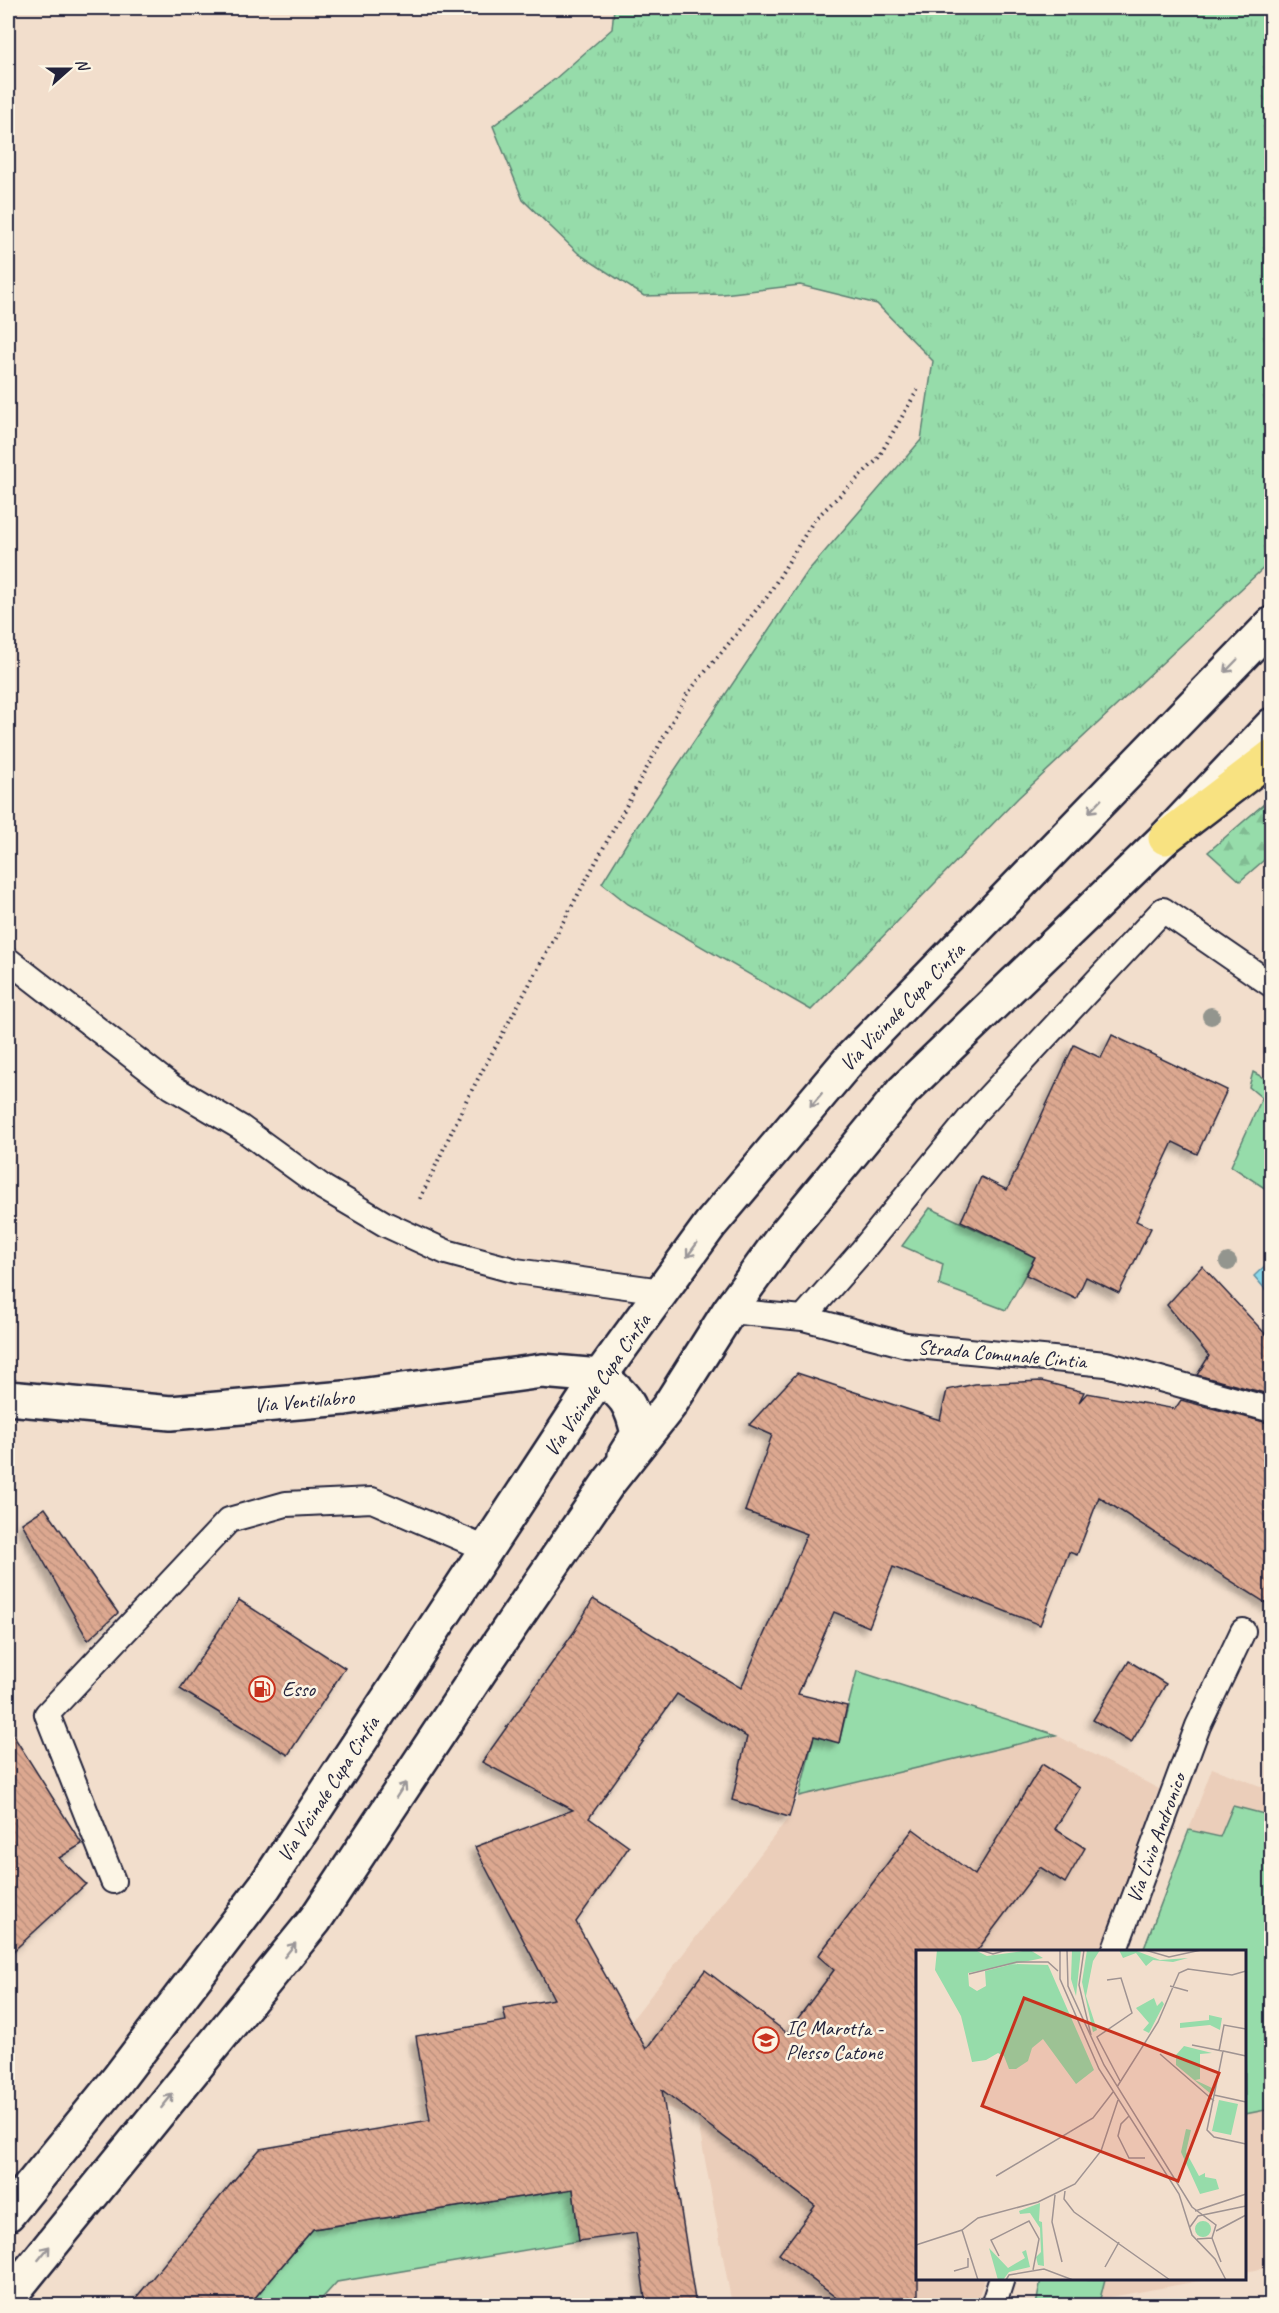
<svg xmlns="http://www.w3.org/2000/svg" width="1279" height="2313" viewBox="0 0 1279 2313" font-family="Caveat,sans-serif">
	<defs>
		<pattern id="grass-tufts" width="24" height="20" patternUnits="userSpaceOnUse" patternTransform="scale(1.5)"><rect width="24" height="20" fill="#96dcaa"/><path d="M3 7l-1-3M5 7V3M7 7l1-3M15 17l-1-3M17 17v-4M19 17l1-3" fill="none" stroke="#81bc93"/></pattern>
		<pattern id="forest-firs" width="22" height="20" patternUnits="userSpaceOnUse" patternTransform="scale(1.5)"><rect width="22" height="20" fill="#96dcaa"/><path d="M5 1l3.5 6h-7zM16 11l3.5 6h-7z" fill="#81bc93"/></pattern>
		<pattern id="water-ripples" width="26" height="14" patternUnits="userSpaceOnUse" patternTransform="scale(1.5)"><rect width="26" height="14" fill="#8bd9ea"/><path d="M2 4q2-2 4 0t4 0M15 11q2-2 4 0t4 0" fill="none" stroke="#78baca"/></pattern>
		<pattern id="building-back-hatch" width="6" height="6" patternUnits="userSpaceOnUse" patternTransform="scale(1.5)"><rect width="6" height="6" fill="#dca890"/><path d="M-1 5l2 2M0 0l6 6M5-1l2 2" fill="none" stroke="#bc907d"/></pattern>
		<filter id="shadow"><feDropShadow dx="-5.5" dy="5.5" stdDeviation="3" flood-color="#0004"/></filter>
	</defs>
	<rect width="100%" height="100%" fill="#f2decc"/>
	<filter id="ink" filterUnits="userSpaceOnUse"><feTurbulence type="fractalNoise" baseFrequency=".0167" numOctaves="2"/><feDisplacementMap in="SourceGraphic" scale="12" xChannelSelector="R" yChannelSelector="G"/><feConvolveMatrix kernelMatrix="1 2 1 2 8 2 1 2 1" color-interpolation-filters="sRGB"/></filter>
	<g filter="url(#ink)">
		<!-- built -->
		<path fill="#ebceba" d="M 1056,1735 L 1159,1789 L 1101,1951 L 918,1952 L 918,2278 L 985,2279 L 975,2305 L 732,2305 L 697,2117 L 659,2105 L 600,2061 L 789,1817 L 799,1796 Z
			M 1212,1768 L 1271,1790 L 1271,2267 L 1245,2272 L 1244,1952 L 1143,1952 Z
			M 1041,2279 L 1210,2279 L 1067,2305 L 1036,2306 Z"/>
		<!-- grass -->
		<path fill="url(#grass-tufts)" stroke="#5c7f72" stroke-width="1.5" d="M 614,8 L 1271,8 L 1271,561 L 1018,798 L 811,1010 L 628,904 L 602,883 L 636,828 L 808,571 L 921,440 L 933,361 L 877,304 L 800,285 L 723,294 L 644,296 L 579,254 L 523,200 L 493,126 L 555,79 L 612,29 Z"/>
		<!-- forest -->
		<path fill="url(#forest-firs)" stroke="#5c7f72" stroke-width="1.5" d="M 1271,798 L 1271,854 L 1240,881 L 1208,852 Z"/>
		<!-- green -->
		<path fill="#96dcaa" stroke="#5c7f72" stroke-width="1.5" d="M 1253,1072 L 1271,1082 L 1272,1188 L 1269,1191 L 1231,1166 L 1262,1098 L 1249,1087 Z
			M 930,1208 L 1035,1257 L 1006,1310 L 939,1285 L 943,1264 L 902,1246 Z
			M 857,1671 L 1056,1735 L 799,1796 L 814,1736 L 839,1742 Z
			M 1233,1806 L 1272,1816 L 1271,2109 L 1245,2114 L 1244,1952 L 1143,1951 L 1189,1830 L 1220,1837 Z
			M 573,2189 L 579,2241 L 337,2282 L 316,2305 L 248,2306 L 313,2229 Z
			M 1041,2279 L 1041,2278 L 1105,2279 L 1100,2299 L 1067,2305 L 1036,2305 Z"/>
		<!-- water -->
		<path fill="url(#water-ripples)" stroke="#6190a4" stroke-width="1.5" d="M 1271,1260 L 1271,1296 L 1254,1276 Z"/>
		<!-- building -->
		<path fill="url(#building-back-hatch)" stroke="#22223b" stroke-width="1.5" filter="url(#shadow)" d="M 1112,1035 L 1227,1090 L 1197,1154 L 1173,1142 L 1136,1221 L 1151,1228 L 1119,1293 L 1086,1277 L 1076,1299 L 1026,1275 L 1035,1257 L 961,1221 L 981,1177 L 1007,1190 L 1074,1045 L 1101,1058 Z
			M 1202,1266 L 1272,1341 L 1272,1395 L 1197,1375 L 1209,1356 L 1167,1305 Z
			M 797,1373 L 940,1420 L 947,1390 L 975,1384 L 1041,1381 L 1084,1392 L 1079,1402 L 1087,1393 L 1175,1409 L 1181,1400 L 1272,1424 L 1272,1607 L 1099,1497 L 1077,1555 L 1069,1552 L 1040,1625 L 893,1567 L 869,1627 L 834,1612 L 798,1694 L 847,1706 L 839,1743 L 814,1736 L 789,1817 L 732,1800 L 747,1737 L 677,1694 L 589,1818 L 629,1847 L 576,1922 L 646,2049 L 705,1970 L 787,2033 L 834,1970 L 818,1956 L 913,1829 L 975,1875 L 1042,1764 L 1080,1788 L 1055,1829 L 1085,1848 L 1065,1883 L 1040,1867 L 976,1952 L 918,1952 L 918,2306 L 847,2306 L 779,2254 L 815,2206 L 662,2090 L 696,2306 L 646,2306 L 636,2233 L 579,2241 L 573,2189 L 313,2229 L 248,2306 L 129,2306 L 260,2149 L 430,2120 L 416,2036 L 506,2021 L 503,2008 L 554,1999 L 475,1847 L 573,1810 L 482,1762 L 574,1632 L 593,1599 L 741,1688 L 807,1534 L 745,1511 L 772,1435 L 749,1425 Z
			M 45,1508 L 118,1613 L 88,1640 L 22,1523 Z
			M 239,1600 L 345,1668 L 288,1755 L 180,1689 Z
			M 1129,1661 L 1166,1684 L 1131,1743 L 1093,1720 Z
			M 8,1727 L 82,1844 L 59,1858 L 86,1884 L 8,1956 Z"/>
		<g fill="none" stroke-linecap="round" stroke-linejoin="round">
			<!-- lane casing -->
			<g stroke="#22223b" stroke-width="28">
				<path id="lane" d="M 8,960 L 172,1087 L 240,1127 L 324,1188 L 385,1224 L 446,1252 L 516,1271 L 662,1291
					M 729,1311 L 803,1318 L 906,1345 L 1106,1364 L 1272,1410
					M 803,1318 L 861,1252 L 975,1112 L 1163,910 L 1272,985
					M 113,1881 L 47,1714 L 229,1520 L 286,1504 L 372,1500 L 486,1549
					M 1114,1952 L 1198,1726 L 1243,1631
					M 993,2306 L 1002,2278"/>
			</g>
			<!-- street casing -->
			<g stroke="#22223b" stroke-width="38">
				<path id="street" d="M 8,1398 L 171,1413 L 345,1398 L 542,1371 L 600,1376"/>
			</g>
			<!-- secondary casing -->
			<g stroke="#22223b" stroke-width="38">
				<path id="secondary" d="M 600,1376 C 625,1396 631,1402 638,1434 L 625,1455
					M 8,2214 L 118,2079 L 265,1886 L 600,1376 L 710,1225 L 850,1059 L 1272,624
					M 8,2298 L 315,1920 L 480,1671 L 609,1482 L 669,1406 L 729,1311 L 782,1238 L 903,1091 L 1165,838 L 1272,725"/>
			</g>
			<!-- highway casing -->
			<g stroke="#22223b" stroke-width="38">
				<path id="highway" d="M 1165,838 L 1272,756"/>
			</g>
			<!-- path -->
			<path stroke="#22223b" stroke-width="4" stroke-dasharray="1.5 4.5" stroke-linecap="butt" d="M 420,1199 L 466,1101 L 687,694 L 767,597 L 814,520 L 877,460 L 918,389"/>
			<!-- lane -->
			<use href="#lane" stroke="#fcf5e5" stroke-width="24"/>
			<!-- street -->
			<use href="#street" stroke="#fcf5e5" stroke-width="33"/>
			<!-- secondary -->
			<use href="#secondary" stroke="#fcf5e5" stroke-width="33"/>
			<!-- highway -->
			<use href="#highway" stroke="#f8e281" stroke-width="33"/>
		</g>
		<!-- trees -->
		<g fill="#93958e">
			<circle cx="1211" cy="1016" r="9"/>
			<circle cx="1228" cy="1262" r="9"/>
		</g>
		<!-- one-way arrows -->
		<defs><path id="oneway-shaft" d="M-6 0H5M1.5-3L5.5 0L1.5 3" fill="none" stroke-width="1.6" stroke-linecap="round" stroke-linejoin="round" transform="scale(1.5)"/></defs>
		<g stroke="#9a9698">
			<use href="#oneway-shaft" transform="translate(1231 666) rotate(134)"/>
			<use href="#oneway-shaft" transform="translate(1095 806) rotate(134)"/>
			<use href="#oneway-shaft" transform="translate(816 1100) rotate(130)"/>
			<use href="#oneway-shaft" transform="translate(692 1250) rotate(126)"/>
			<use href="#oneway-shaft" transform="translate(401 1790) rotate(-57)"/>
			<use href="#oneway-shaft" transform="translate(290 1950) rotate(-51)"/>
			<use href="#oneway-shaft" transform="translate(167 2101) rotate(-51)"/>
			<use href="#oneway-shaft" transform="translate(44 2253) rotate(-51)"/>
		</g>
	</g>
	<!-- icons -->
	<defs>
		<g id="fuel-ring" transform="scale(1.35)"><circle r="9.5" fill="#fcf5e5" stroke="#c8321e" stroke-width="1.5"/><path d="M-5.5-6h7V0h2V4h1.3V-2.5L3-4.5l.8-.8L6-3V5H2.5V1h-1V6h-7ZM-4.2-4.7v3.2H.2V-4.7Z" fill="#c8321e"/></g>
		<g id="school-ring" transform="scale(1.35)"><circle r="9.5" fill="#fcf5e5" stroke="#c8321e" stroke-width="1.5"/><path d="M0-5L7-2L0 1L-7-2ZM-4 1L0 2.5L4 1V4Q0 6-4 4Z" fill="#c8321e"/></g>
	</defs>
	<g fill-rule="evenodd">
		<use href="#fuel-ring" x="262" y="1689"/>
		<use href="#school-ring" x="766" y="2040"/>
	</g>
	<g text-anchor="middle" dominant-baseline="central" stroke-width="5" stroke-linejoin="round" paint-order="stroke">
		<!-- street labels -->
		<g font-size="21" fill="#22223b" stroke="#fcf5e5">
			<text transform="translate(902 1007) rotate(-46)">Via Vicinale Cupa Cintia</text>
			<text transform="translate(1002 1354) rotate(5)">Strada Comunale Cintia</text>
			<text transform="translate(597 1385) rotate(-55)">Via Vicinale Cupa Cintia</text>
			<text transform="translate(304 1401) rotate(-5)">Via Ventilabro</text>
			<text transform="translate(328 1789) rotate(-57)">Via Vicinale Cupa Cintia</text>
			<text transform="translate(1156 1838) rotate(-70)">Via Livio Andronico</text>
		</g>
		<!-- poi labels -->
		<g font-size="21" fill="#22223b" stroke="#fcf5e5" text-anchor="start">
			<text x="282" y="1689">Esso</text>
			<text x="786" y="2028">IC Marotta -<tspan x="786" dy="24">Plesso Catone</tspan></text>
		</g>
	</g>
	<!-- overview -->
	<g transform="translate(916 1950)">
		<rect width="330" height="330" fill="#f2decc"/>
		<path d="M 21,0 L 59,0 L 71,6 L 114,0 L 127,8 L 52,23 L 53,36 L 61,41 L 70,36 L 69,21 L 97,14 L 132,15 L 178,120 L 160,134 L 127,89 L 116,98 L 112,111 L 100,119 L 93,119 L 88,106 L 82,103 L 70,110 L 56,112 L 45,66 L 19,20 ZM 156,0 L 165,0 L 160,46 L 155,29 ZM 203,0 L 218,0 L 244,10 L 272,8 L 257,12 L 237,10 L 230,16 L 220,3 L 207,8 ZM 303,150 L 322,154 L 315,185 L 296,181 ZM 124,253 L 123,271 L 126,272 L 128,316 L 122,315 L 120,307 L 125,302 L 124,278 L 114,263 L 104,264 L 103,261 ZM 73,298 L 92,318 L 109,308 L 106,302 L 110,300 L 114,317 L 93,322 L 87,330 L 82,330 Z" fill="#96dcaa"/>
		<path d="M 171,0 L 184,0 L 177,11 L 170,46 L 181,80 L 177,82 L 166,32 Z" fill="#96dcaa"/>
		<path d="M 238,48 L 241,56 L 246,51 L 248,54 L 233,83 L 227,80 L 233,73 L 220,58 ZM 293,65 L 306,68 L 304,80 L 294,75 L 264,78 L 264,73 L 293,70 ZM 268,96 L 296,103 L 284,104 L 284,129 L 279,130 L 296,138 L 295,144 L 260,115 L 260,105 ZM 270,179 L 275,180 L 270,202 L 283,226 L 289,223 L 289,227 L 300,229 L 303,239 L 284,244 L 265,202 ZM279 279a8 8 0 1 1 16 0a8 8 0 1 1-16 0Z" fill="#96dcaa"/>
		<path fill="none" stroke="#9f9392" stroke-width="1.5" d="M 64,0 L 77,4 L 91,0M 144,0 L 144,29 L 183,119 L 263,244 L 276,285 L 299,309 L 310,330M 151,0 L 152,36 L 188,115 L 276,257 L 300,275 L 296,288 L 281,289M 168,0 L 163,35 L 175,85M 229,0 L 253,7 L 285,0M 53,24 L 101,12 L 132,12 L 142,21M 191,30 L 205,28 L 216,63 L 181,87 L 204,131M 254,36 L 272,41M 276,95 L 306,101M 303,101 L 308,75 L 330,79M 244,104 L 298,151M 330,106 L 307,101 L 291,180 L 298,187 L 330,194M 201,137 L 242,72 L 263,23 L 272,19 L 316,25 L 330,21M 298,145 L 330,152M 213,166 L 205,174 L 202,186 L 213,208 L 229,208M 80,226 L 177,168 L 197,142M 149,241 L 148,249 L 158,262 L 254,330M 139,245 L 136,272 L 146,312M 279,261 L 330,244M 274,277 L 282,266 L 330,256M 46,280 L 62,330M 300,281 L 330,265M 296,288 L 305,312M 0,295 L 46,280 L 62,268 L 122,252 L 159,234 L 185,201 L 202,150M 83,306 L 75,290 L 113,271 L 123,289 L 117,320M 189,317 L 203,292M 38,321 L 52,317 L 52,308M 90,330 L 93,325 L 128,319 L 157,330"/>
		<path fill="#c8321e" fill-opacity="0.15" stroke="#c8321e" stroke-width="3" d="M 108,48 L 303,123 L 262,231 L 66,156 Z"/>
		<rect width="330" height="330" fill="none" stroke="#22223b" stroke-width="3"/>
	</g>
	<!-- margin -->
	<rect width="1279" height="2313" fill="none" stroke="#fcf5e5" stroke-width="30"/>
	<rect x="15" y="15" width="1249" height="2283" fill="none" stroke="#22223b" stroke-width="2" filter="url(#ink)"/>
	<!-- north arrow -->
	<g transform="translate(69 69) rotate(69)" stroke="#fcf5e5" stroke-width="4.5" paint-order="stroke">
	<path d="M0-4.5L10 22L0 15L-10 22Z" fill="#22223b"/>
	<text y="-9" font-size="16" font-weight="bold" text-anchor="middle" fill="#22223b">N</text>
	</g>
</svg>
